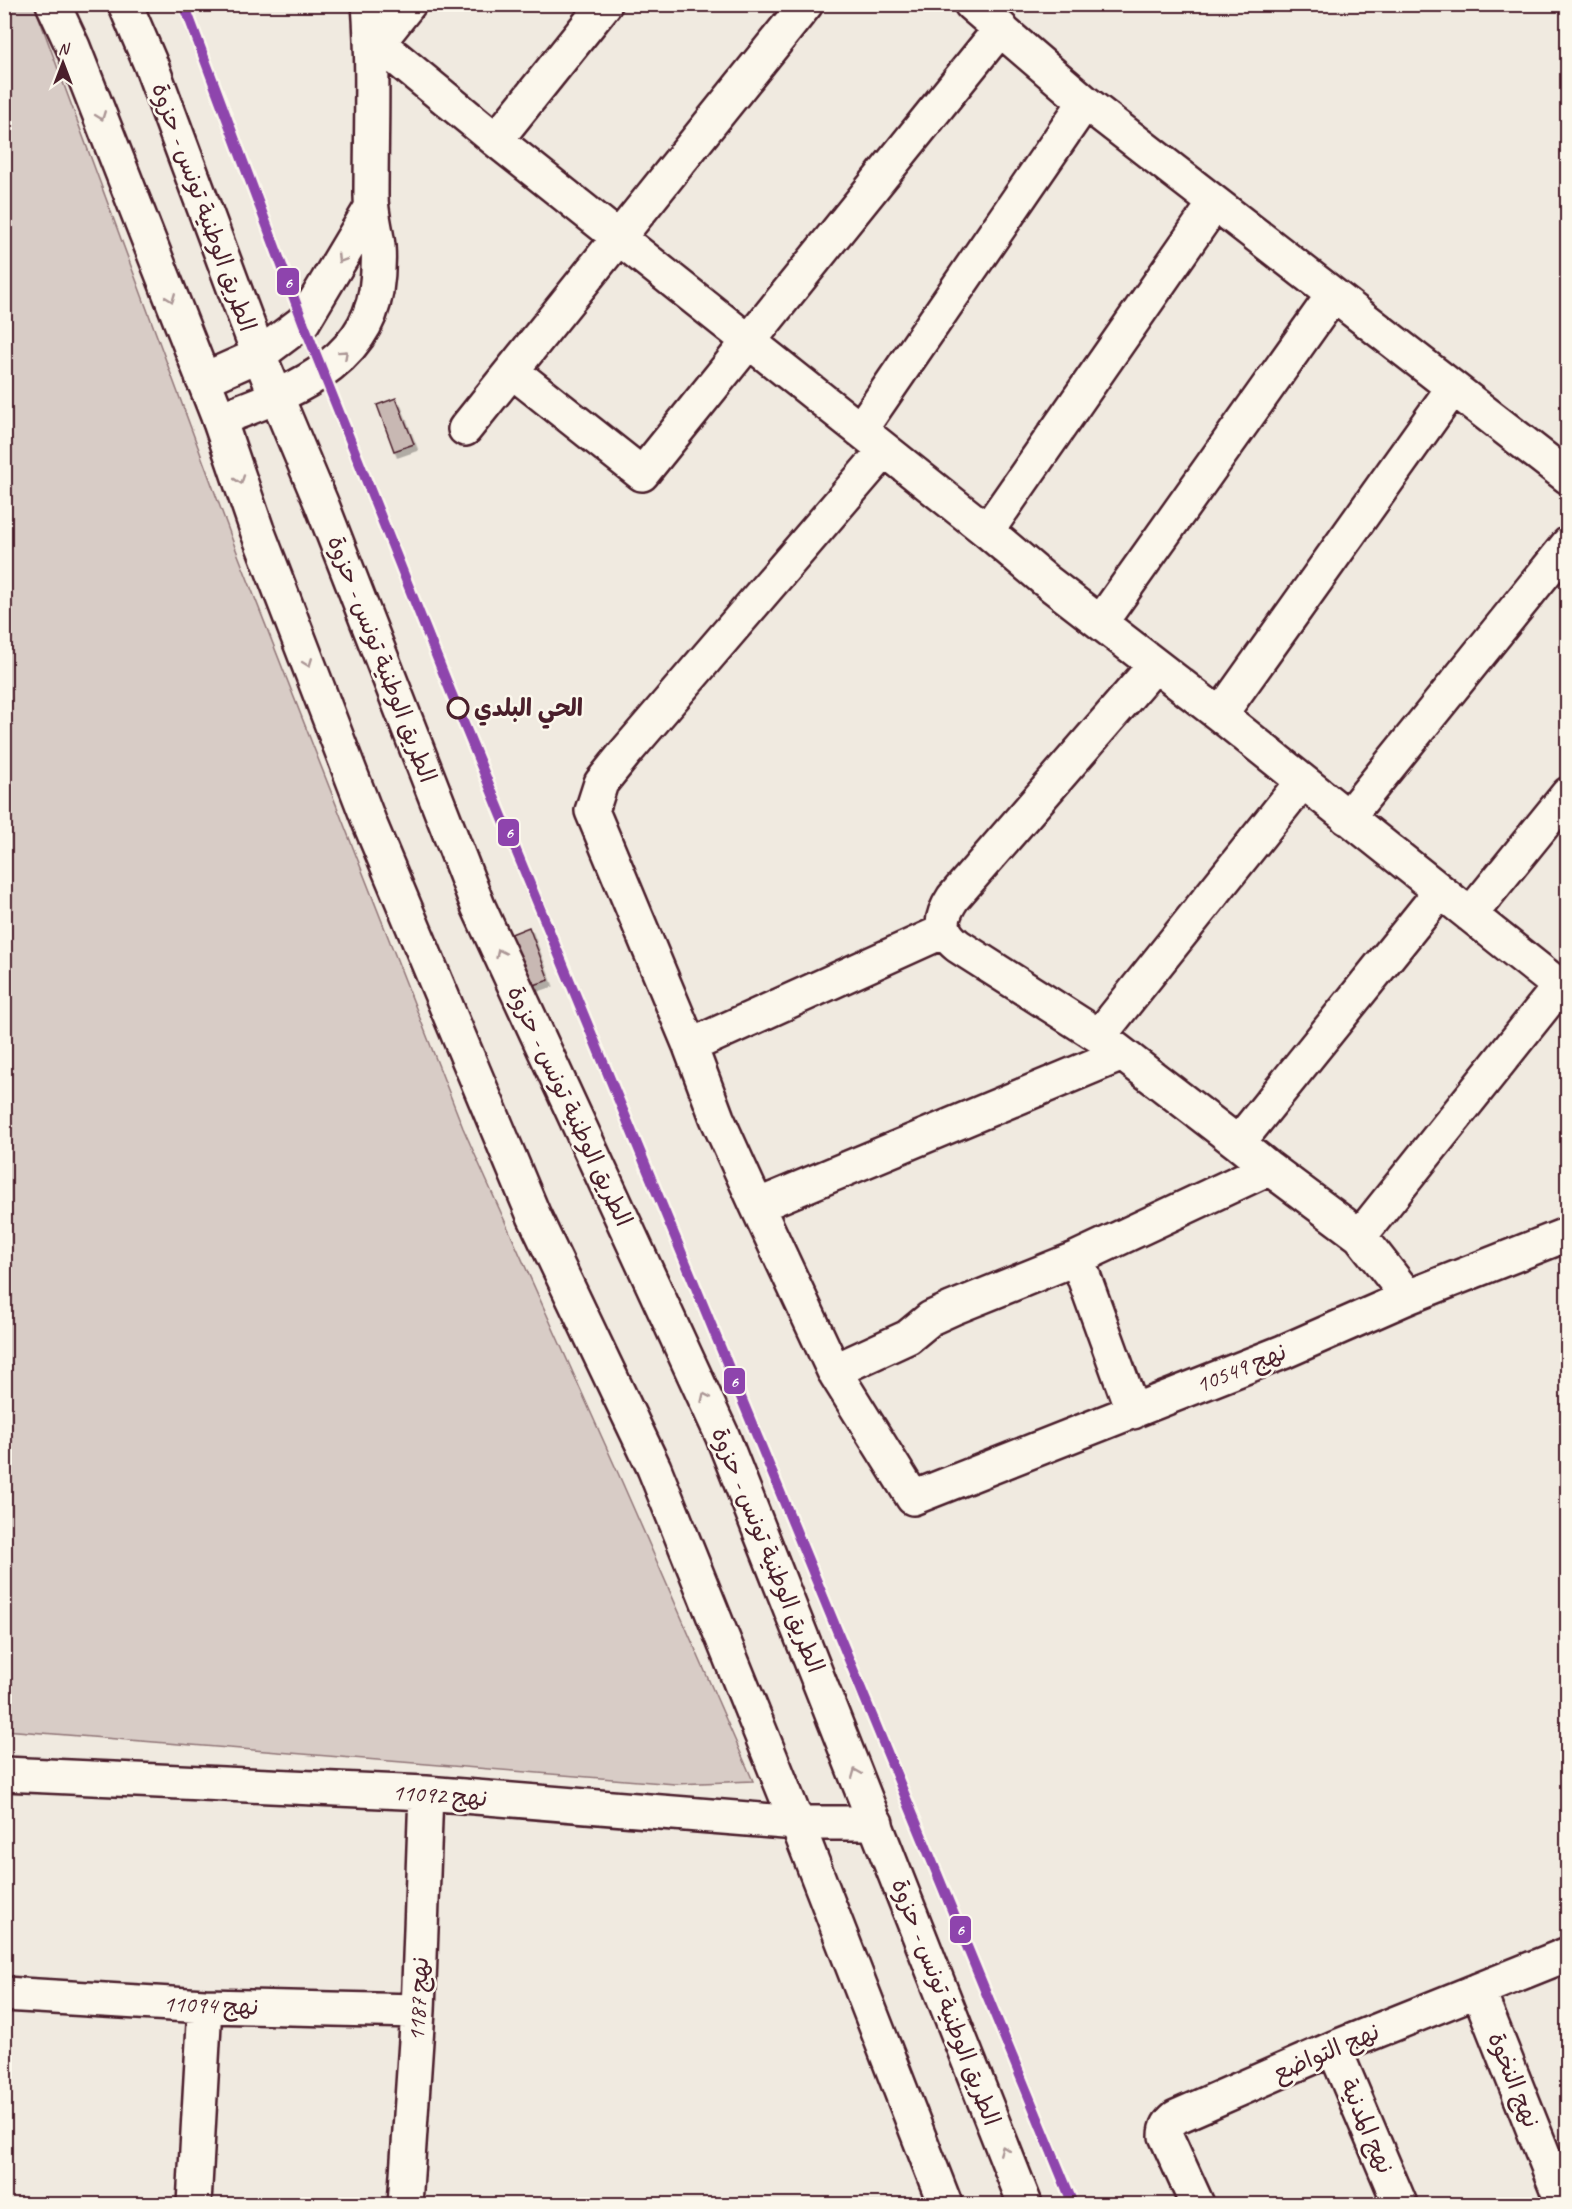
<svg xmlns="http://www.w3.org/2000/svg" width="1572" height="2209" viewBox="0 0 1572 2209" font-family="Caveat,'Playpen Sans Arabic',sans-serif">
	<defs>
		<filter id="shadow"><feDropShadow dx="3.5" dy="6" stdDeviation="0" flood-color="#0004"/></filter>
	</defs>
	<rect width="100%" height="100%" fill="#f0eae0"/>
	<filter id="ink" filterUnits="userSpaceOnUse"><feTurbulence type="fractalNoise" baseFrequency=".0167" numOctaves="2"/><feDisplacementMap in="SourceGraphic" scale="12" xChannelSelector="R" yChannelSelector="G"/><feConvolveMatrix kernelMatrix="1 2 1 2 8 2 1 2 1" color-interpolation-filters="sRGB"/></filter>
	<g filter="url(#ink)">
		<!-- green -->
		<path fill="#d8ccc6" stroke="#917678" stroke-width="1.5" d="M 34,4 L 235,547 L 463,1128 L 622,1482 L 753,1781 L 675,1784 L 5,1730 L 4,5 Z"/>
		<!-- building -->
		<path fill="#c8b8b3" stroke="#4a1f2b" stroke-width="1.5" filter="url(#shadow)" d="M 396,398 L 414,444 L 394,451 L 377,405 Z
			M 529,927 L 549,980 L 528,987 L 509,935 Z"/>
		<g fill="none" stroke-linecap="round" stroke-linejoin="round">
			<!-- minor casing -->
			<g stroke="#4a1f2b" stroke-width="38">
				<path id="minor" d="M 971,4 L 1085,102 L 1568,477
					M 372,38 L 496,140 L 987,531 L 1045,580 L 1220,715 L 1568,993
					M 378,43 L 409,4
					M 496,140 L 605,4
					M 512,371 L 642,474 L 1001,28
					M 203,380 L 259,355 L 303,322 L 371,208
					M 219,419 C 282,396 364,367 376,291 C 378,277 379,260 378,246 C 376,229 371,213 371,196 C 371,132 374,68 369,4
					M 465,429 L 806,4
					M 860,430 L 1085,102
					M 885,450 L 626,752 L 601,783 L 592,811 L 690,1046 L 717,1118 L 757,1206 L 834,1371 L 913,1498 L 1283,1352 L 1408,1297 L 1568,1234
					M 987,531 L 1215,203
					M 1101,622 L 1333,295
					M 1155,665 L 953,898 C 940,918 938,930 958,946 L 1099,1036 L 1238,1143 L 1269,1168 L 1360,1236 L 1408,1297
					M 1220,715 L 1453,388
					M 1347,818 L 1568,544
					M 1470,915 L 1568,794
					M 1099,1036 L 1302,782
					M 690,1046 L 944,931
					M 1238,1143 L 1440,892
					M 757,1206 L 1122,1054
					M 1360,1236 L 1559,987
					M 1077,1258 L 1133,1412
					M 834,1371 L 908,1337 L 931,1318 L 953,1308 L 1077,1258 L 1269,1168
					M 4,1774 L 426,1793 L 797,1823 L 876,1823
					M 1478,1990 L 1563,2204
					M 4,1994 L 205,2006 L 418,2011
					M 1334,2048 L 1400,2204
					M 194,2204 L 205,2006
					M 405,2204 L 418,2011 L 426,1793
					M 1197,2204 L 1166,2136 C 1166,2127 1169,2123 1176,2117 L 1334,2048 L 1568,1954"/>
			</g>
			<!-- highway casing -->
			<g stroke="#4a1f2b" stroke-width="38">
				<path id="highway" d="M 53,4 L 73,47 L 219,419 L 257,530 L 370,824 L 534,1216 L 654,1468 L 797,1823 L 945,2204
					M 125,4 L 151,65 L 259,355 L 322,505 L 478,906 L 722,1435 L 1025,2204"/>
			</g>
			<!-- minor -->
			<use href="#minor" stroke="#fbf7ec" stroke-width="33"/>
			<!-- highway -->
			<use href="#highway" stroke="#fbf7ec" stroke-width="33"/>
			<!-- rail-1 casing -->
			<g stroke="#fbf7ec" stroke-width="15">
				<path id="rail-1" d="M 184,4 L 303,322 L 450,690 L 1073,2204"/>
			</g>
			<!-- rail-1 -->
			<use href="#rail-1" stroke="#8e44ad" stroke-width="10"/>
		</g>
		<!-- one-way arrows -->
		<defs><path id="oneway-chevron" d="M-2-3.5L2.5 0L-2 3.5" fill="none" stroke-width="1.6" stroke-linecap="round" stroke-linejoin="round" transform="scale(1.5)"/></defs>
		<g stroke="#ab9695">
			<use href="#oneway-chevron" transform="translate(101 116) rotate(69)"/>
			<use href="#oneway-chevron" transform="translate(341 259) rotate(122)"/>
			<use href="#oneway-chevron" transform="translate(171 298) rotate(69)"/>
			<use href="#oneway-chevron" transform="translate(344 354) rotate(-42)"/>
			<use href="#oneway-chevron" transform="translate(240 480) rotate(71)"/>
			<use href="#oneway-chevron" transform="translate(308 663) rotate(69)"/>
			<use href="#oneway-chevron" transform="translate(500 953) rotate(-115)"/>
			<use href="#oneway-chevron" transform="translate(705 1397) rotate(-115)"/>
			<use href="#oneway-chevron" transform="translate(856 1773) rotate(-112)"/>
			<use href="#oneway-chevron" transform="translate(1004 2150) rotate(-111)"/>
		</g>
	</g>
	<!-- markers -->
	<circle fill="#fbf7ec" stroke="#4a1f2b" stroke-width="3" cx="458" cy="708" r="10"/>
	<g text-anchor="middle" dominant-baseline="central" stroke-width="5" stroke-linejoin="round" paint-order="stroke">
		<!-- street labels -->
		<g font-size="24" fill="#4a1f2b" stroke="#fbf7ec">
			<text transform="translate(204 207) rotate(70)">الطريق الوطنية تونس - حزوة</text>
			<text transform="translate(382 659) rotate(69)">الطريق الوطنية تونس - حزوة</text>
			<text transform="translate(570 1106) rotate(65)">الطريق الوطنية تونس - حزوة</text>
			<text transform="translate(1241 1368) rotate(-22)">نهج 10549</text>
			<text transform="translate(768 1550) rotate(68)">الطريق الوطنية تونس - حزوة</text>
			<text transform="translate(440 1795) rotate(4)">نهج 11092</text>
			<text transform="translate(418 1999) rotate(-87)">نهج 1187</text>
			<text transform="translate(946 2002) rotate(69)">الطريق الوطنية تونس - حزوة</text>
			<text transform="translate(211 2005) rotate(2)">نهج 11094</text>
			<text transform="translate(1326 2052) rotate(-23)">نهج التواضع</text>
			<text transform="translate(1514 2080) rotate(68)">نهج النخوة</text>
			<text transform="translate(1367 2126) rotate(67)">نهج المدنية</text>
		</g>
		<!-- stop labels -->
		<g font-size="24" font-weight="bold" fill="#4a1f2b" stroke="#fbf7ec" text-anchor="start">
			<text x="474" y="708">الحي البلدي</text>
		</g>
	</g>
	<g stroke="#fbf7ec" stroke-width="2">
		<rect x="276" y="267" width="24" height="29" rx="6" fill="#8e44ad"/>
		<rect x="497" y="818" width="23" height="29" rx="6" fill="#8e44ad"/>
		<rect x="723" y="1367" width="23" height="28" rx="6" fill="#8e44ad"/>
		<rect x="949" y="1915" width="23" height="29" rx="6" fill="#8e44ad"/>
	</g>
	<g font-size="16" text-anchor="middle" font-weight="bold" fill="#fff">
		<text x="288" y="288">6</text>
		<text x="509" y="838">6</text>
		<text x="734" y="1387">6</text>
		<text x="960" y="1935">6</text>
	</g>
	<!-- margin -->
	<rect width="1572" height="2209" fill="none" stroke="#fbf7ec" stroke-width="24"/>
	<rect x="12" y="12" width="1548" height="2185" fill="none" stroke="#4a1f2b" stroke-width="2" filter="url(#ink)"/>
	<!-- north arrow -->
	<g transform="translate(63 63)" stroke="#fbf7ec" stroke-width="4.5" paint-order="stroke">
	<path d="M0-4.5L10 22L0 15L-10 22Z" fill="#4a1f2b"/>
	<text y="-9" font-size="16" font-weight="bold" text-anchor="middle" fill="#4a1f2b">N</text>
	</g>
</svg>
